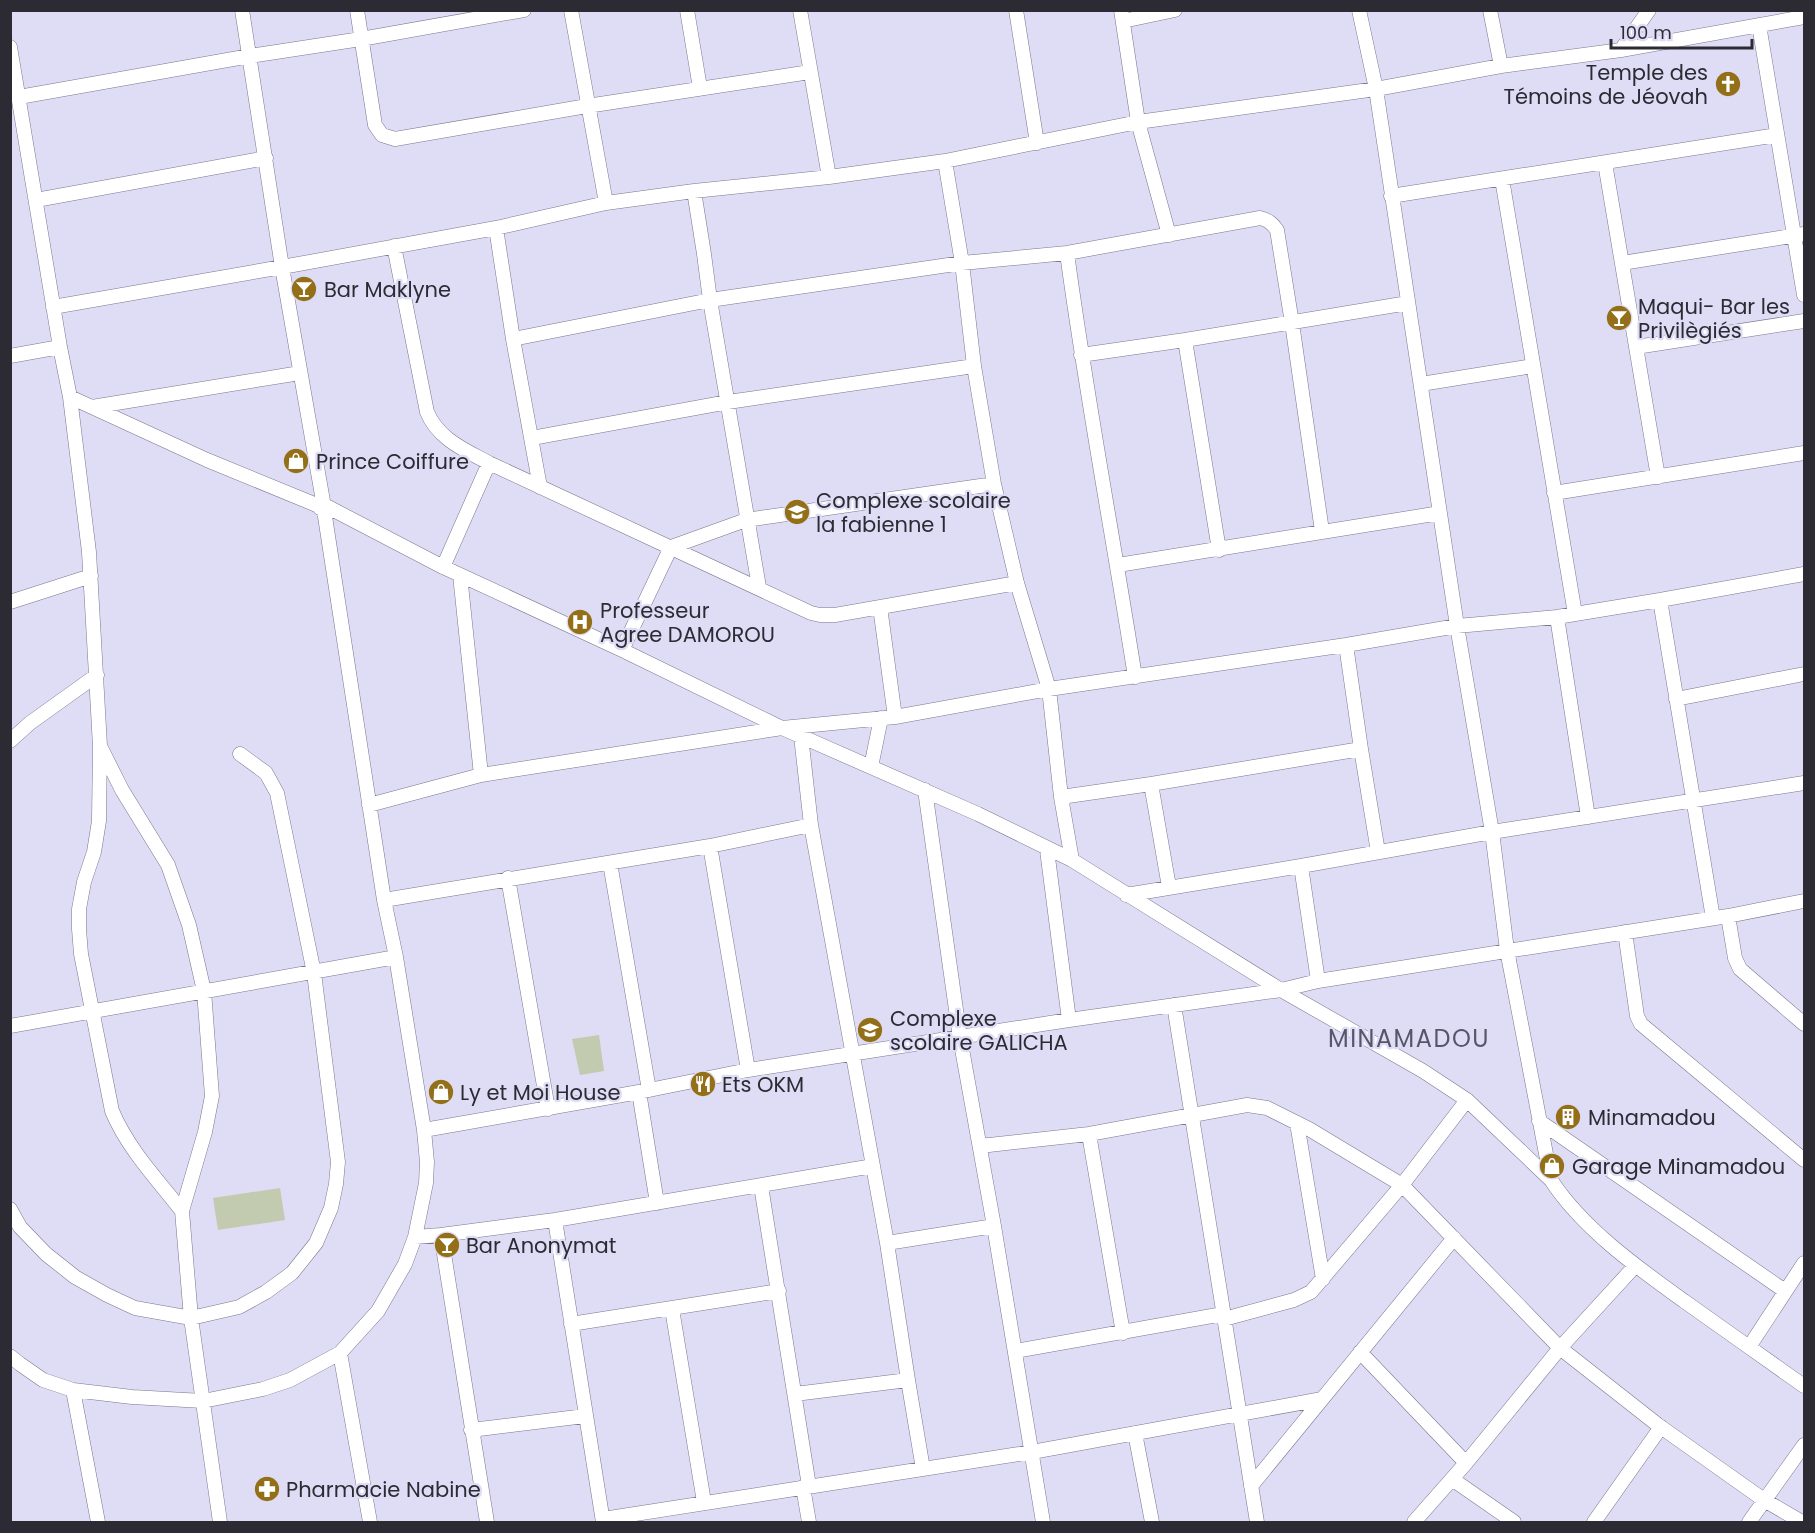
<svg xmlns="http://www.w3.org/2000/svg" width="1815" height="1533" viewBox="0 0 1815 1533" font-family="Poppins,sans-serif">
	<rect width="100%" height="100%" fill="#dfdcf5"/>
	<!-- green -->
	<path fill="#c2cbaf" d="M 599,1035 L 604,1071 L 580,1075 L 572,1039 Z
		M 280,1188 L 285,1220 L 218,1230 L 213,1198 Z"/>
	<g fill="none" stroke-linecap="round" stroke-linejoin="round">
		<!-- minor casing -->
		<g stroke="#7a778d" stroke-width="15">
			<path id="minor" d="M 242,10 L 282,267 L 323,501
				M 357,10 L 375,125 L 382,135 L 395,139 L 587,106 L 810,72
				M 571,10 L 606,203
				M 687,10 L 700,88
				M 800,10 L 829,177
				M 1016,10 L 1037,143
				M 1121,10 L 1138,122 L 1169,235
				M 1359,10 L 1376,89 L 1457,626 L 1492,832 L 1507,950 L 1551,1180
				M 1490,10 L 1501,66
				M 1123,21 L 1175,10
				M 1759,25 L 1804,295
				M 10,47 L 60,347 L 70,397 L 89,552 L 100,746 L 99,821 L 94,852 L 84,882 L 79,909 L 79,929 L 81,954 L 112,1111 C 128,1149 157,1179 182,1211
				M 1621,50 L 1649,10
				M 19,97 L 250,56 L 361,39 L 524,10
				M 945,161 L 962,263 L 974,366 L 994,484 L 1017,583 L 1049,689 L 1061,797 L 1072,860
				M 1605,163 L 1658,477
				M 1502,179 L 1575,614
				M 694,191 L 704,254 L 710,300 L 759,587
				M 1391,196 L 1777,135
				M 36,200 L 266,158
				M 496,228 L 513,339 L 540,487
				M 394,246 L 427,412 C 438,439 465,450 489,463 L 811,613 L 820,615 L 835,615 L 1017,583
				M 1067,253 C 1086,395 1113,536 1135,677
				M 1622,263 L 1804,234
				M 53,307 L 282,267 L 496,228 L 606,203 L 694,191 L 829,177 L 945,161 L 1138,122 L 1376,89 L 1501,66 L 1621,50 L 1804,17
				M 513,339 L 710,300 L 962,263 L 1067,253 L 1260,218 C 1268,220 1272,223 1277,230 L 1292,323 L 1322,531
				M 1185,340 L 1219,550
				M 1636,347 L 1804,321
				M 1081,355 L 1185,340 L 1408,303
				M 10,356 L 60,347
				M 1421,384 L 1533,366
				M 70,397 L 207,460 L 319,506
				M 92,407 L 300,373
				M 532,438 L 728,402 L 974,366
				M 1554,493 L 1804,453
				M 328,507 L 443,567 L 622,650 L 782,728 L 978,814 L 1072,860 L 1281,990 L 1423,1071 L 1467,1100 L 1551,1180 C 1582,1228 1638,1268 1684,1301 C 1724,1329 1764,1358 1804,1386
				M 1118,565 L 1440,513
				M 443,567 L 489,463
				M 460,575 L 481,775
				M 1660,600 L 1713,918
				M 10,602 L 91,576
				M 880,607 L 895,717
				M 1557,617 L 1588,817
				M 1346,645 L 1361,749 L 1378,852
				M 622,650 L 671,547 L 746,520 L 994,484
				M 1676,699 L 1804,674
				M 801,736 L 811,825 L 887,1243 L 908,1380 L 923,1469
				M 10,741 L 30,723 L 97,675
				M 101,748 L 122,790 L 168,865 L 189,925 L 204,991 L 212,1096 L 205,1132 L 182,1211 L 191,1318 L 220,1522
				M 871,767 L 881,718
				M 1151,784 L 1169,887
				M 925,790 L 960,1038 L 994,1226 L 1043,1522
				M 1061,797 L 1151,784 L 1361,749
				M 369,805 L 481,775 L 782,728 L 895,717 L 1049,689 L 1346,645 L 1457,626 L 1557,617 L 1660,600 L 1804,574
				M 710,846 L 748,1070
				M 1047,850 L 1069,1020
				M 610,863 L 649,1090
				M 1301,866 L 1318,981
				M 508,878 L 548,1109
				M 1126,895 L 1301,866 L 1492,832 L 1804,783
				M 384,900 L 710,846 L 811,825
				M 1728,916 L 1735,958 L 1740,969 L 1804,1024
				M 1625,932 L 1637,1016 L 1641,1024 L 1804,1160
				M 1174,1005 L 1257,1522
				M 10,1026 L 396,957
				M 639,1092 L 657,1203
				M 1539,1121 L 1785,1291
				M 1297,1123 L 1323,1279
				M 424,1130 L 639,1092 L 748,1070 L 1069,1020 L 1281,990 L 1318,981 L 1728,916 L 1804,901
				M 1089,1134 L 1123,1333
				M 980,1146 L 1089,1134 L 1247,1105 L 1267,1108 L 1309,1129 L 1402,1185 L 1560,1348 L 1658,1425 L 1764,1500 L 1802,1522
				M 761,1186 L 809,1486
				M 10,1209 L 20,1227 L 46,1254 L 75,1277 L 107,1295 L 135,1308 L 191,1318 L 239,1307 L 266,1292 L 292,1273 L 316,1243 L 331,1208 L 336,1184 L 338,1162 L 314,973 L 277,793 L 266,773 L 240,754
				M 555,1220 L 603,1522
				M 441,1235 L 487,1522
				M 415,1237 L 441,1235 L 555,1220 L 873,1166
				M 887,1243 L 994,1226
				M 672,1309 L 704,1502
				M 1224,1319 L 1294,1300 L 1311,1292 L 1402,1185 L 1467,1100
				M 571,1324 L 779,1291
				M 1749,1347 L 1804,1263
				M 1015,1351 L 1223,1314
				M 1360,1352 L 1466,1463
				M 340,1353 L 370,1522
				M 10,1356 L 20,1364 L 43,1380 L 73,1390 L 132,1397 L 203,1401 L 263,1389 L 290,1380 L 340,1353 L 378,1311 L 405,1264 L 415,1237 L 426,1183 L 427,1162 L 424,1130 L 396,957 L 384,900 L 324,510 L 320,508 L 320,502
				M 73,1390 L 98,1522
				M 795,1394 L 908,1380
				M 471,1430 L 585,1416
				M 1135,1433 L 1152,1522
				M 1452,1479 L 1514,1522
				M 1251,1486 L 1454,1238
				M 803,1487 L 809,1522
				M 603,1519 L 1032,1452 L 1322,1399
				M 1414,1522 L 1466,1463 L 1560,1348 L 1635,1266
				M 1594,1522 L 1661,1427
				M 1749,1522 L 1804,1445"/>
		</g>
		<!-- minor -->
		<use href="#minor" stroke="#fff" stroke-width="14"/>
	</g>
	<!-- icons -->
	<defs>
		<g id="church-disc" transform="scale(1.35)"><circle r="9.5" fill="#936f17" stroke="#dfdcf5"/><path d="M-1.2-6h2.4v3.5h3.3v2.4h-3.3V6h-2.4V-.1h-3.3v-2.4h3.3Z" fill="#fff"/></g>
		<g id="bar-disc" transform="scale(1.35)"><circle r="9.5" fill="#936f17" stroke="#dfdcf5"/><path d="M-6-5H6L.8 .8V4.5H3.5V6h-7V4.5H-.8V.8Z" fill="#fff"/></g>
		<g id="shop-disc" transform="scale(1.35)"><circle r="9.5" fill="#936f17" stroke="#dfdcf5"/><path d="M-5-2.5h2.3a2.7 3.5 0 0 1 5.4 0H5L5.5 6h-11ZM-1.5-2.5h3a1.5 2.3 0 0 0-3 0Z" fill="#fff"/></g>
		<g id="school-disc" transform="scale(1.35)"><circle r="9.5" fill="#936f17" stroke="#dfdcf5"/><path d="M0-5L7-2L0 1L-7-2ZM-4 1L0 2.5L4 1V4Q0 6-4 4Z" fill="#fff"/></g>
		<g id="hospital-disc" transform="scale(1.35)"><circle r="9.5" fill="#936f17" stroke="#dfdcf5"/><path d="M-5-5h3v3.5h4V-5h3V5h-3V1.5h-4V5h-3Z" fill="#fff"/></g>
		<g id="restaurant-disc" transform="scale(1.35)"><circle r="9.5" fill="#936f17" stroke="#dfdcf5"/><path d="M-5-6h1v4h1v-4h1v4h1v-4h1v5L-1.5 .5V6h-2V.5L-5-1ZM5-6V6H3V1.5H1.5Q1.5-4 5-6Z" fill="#fff"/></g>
		<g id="building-disc" transform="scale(1.35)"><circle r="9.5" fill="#936f17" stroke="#dfdcf5"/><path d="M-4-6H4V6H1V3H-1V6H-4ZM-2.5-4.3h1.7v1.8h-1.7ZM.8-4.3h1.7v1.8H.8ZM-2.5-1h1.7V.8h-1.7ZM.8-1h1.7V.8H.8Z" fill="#fff"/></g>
		<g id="pharmacy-disc" transform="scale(1.35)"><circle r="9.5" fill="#936f17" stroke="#dfdcf5"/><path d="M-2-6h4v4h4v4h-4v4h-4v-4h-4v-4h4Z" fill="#fff"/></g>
	</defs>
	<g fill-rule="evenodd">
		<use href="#church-disc" x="1728" y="84"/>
		<use href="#bar-disc" x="304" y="289"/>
		<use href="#bar-disc" x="1619" y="318"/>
		<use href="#shop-disc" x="296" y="461"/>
		<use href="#school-disc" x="797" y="512"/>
		<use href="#hospital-disc" x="580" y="622"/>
		<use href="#school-disc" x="870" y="1030"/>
		<use href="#restaurant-disc" x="703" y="1084"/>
		<use href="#shop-disc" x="441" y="1092"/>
		<use href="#building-disc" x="1568" y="1117"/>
		<use href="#shop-disc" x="1552" y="1166"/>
		<use href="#bar-disc" x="447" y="1245"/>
		<use href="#pharmacy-disc" x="267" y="1489"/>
	</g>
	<g text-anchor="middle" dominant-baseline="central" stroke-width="4.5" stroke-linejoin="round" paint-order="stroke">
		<!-- poi labels -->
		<g font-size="21" fill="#2c2b34" stroke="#dfdcf5" text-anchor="start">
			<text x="1708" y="72" text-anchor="end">Temple des<tspan x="1708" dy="24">Témoins de Jéovah</tspan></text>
			<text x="324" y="289">Bar Maklyne</text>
			<text x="1638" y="306">Maqui- Bar les<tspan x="1638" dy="24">Privilègiés</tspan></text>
			<text x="316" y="461">Prince Coiffure</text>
			<text x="816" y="500">Complexe scolaire<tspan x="816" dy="24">la fabienne 1</tspan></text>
			<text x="600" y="610">Professeur<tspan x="600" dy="24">Agree DAMOROU</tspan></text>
			<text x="890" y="1018">Complexe<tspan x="890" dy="24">scolaire GALICHA</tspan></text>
			<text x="722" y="1084">Ets OKM</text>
			<text x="460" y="1092">Ly et Moi House</text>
			<text x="1588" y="1117">Minamadou</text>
			<text x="1572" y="1166">Garage Minamadou</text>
			<text x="466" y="1245">Bar Anonymat</text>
			<text x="286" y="1489">Pharmacie Nabine</text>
		</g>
		<!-- quarter labels -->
		<g font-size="24" letter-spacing="1.5" fill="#575569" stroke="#dfdcf5">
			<text x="1409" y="1038">MINAMADOU</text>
		</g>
	</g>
	<!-- border -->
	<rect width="1815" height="1533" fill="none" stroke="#2c2b34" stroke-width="24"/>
	<!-- scale -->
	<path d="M1611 39v9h141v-9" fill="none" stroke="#2c2b34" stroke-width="3"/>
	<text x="1620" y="39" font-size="18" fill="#2c2b34" stroke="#dfdcf5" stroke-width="4.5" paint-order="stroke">100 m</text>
</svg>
